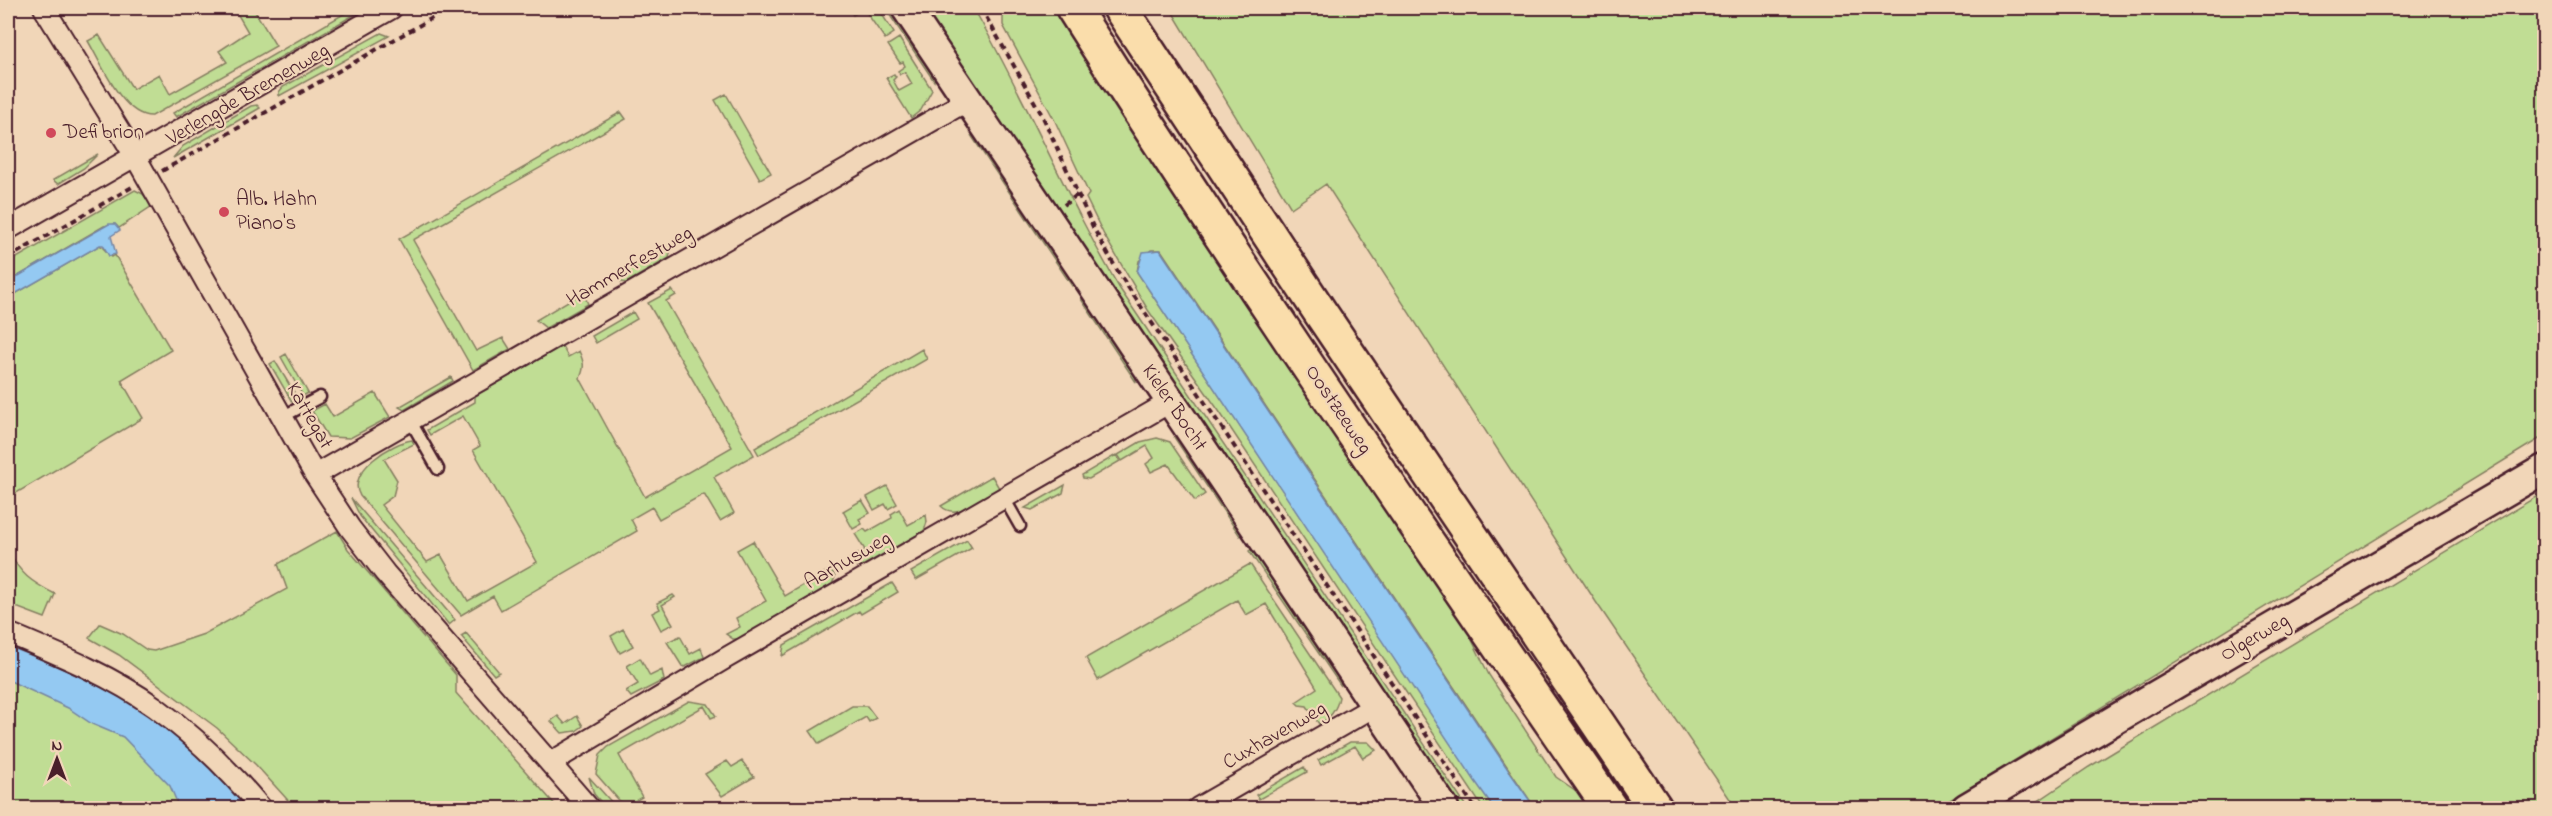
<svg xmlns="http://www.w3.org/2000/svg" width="2552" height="816" viewBox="0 0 2552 816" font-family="'Indie Flower',sans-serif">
	<rect width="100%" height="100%" fill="#f1d6b8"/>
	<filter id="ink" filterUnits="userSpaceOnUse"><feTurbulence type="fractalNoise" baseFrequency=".0167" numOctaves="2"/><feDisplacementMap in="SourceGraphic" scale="12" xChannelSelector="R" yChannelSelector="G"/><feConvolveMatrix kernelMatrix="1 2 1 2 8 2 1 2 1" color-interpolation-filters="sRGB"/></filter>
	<g filter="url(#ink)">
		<!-- green -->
		<path fill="#c0dd94" stroke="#857e60" stroke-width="1.5" d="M 234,8 L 253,8 L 276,46 L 152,116 C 123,117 101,63 88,41 L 99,35 L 133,89 L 159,74 L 170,94 L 227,62 L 219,51 L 248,32 Z
			M 354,8 L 366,8 L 176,117 L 173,113 Z
			M 848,8 L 878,8 L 894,33 L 885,39 L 864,9 L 853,15 Z
			M 885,8 L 893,8 L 935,76 L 934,81 Z
			M 922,8 L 971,8 L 978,16 C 1029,106 1068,201 1120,289 L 1467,808 L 1459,808 Z
			M 1012,8 L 1053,8 L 1456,607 L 1489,675 L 1556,777 L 1585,797 L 1592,808 L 1535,808 L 1161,250 L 1151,250 L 1139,261 L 1137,272 L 1494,808 L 1483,808 L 1219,411 L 1148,310 L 1104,235 L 1086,198 L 1089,194 L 1055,121 L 1003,25 L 1003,16 Z
			M 1170,8 L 2544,8 L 2544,436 L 1937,808 L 1736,808 L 1596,602 L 1326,184 L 1291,208 Z
			M 381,33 L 389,36 L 279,96 L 279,92 L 283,87 Z
			M 899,38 L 932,90 L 921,110 L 911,118 L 886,78 L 894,74 L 896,77 L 893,80 L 899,91 L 912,84 L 905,72 L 900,74 L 898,71 L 905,66 L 903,62 L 900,63 L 888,45 Z
			M 726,94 L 771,173 L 760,179 L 715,100 Z
			M 257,105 L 260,108 L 173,158 L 183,146 L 251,106 Z
			M 621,112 L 626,119 L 413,240 L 476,351 L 503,338 L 510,349 L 473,370 L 399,239 Z
			M 971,135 L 979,141 L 1075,282 L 1072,286 Z
			M 98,154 L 84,168 L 58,184 L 53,180 Z
			M 135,190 L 143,194 L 152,206 L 119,228 L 115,224 L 104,226 L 8,282 L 8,263 Z
			M 100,245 L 112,257 L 115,255 L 171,350 L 121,380 L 143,418 L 8,498 L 8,298 Z
			M 666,246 L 670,253 L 669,258 L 626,283 L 621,282 L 617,274 Z
			M 672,290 L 676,295 L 666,301 L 754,455 L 714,477 L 734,513 L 720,521 L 704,494 L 659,519 L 652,507 L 631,519 L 637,531 L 501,610 L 493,596 L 461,615 L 360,496 C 345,472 393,442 412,440 L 414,444 L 384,459 L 397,480 L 393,496 L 381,505 L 427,562 L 441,555 L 468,601 L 537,562 L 473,450 L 480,446 L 463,416 L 430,435 L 427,430 L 475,402 L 475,396 L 562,346 L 568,357 L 579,351 C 584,362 585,367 580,378 L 645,497 L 732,447 L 648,303 Z
			M 583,292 L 588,304 L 546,328 L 536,320 Z
			M 1086,298 L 1135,373 L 1136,382 L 1081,299 Z
			M 633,312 L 637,319 L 596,343 L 592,336 Z
			M 922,349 L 927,359 L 759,455 L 755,448 Z
			M 286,354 L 308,393 L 303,396 L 281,357 Z
			M 275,361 L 298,399 L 292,402 L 270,364 Z
			M 451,377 L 453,381 L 404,410 L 399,407 Z
			M 375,393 L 390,417 L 350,438 L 328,437 L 312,411 L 325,404 L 333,417 Z
			M 1174,437 L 1187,447 L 1242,533 L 1240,536 Z
			M 1157,438 L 1170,442 L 1205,494 L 1195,501 L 1168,464 L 1151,472 L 1146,464 L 1154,458 L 1147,446 L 1122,461 L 1118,455 L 1140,442 Z
			M 1116,455 L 1120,461 L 1089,479 L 1083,478 L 1082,475 Z
			M 992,476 L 999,488 C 984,497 957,522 941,506 Z
			M 1065,485 L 1063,493 L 1032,510 L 1025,508 Z
			M 887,486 L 897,504 L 888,509 L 885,504 L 874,510 L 867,497 Z
			M 2544,492 L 2544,808 L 2028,808 L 2089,767 Z
			M 351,498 L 455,620 L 449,625 L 360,516 Z
			M 862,500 L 870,513 L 859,519 L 862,524 L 853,529 L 843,511 Z
			M 899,509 L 908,525 L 926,515 L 927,522 L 924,531 L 864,565 C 857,568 853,566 848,560 L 865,550 L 855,534 L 864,529 L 867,532 L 892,518 L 891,514 Z
			M 337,531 L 348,549 L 456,675 L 456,693 L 558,808 L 295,808 L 256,765 L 217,728 L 119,655 L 89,638 L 100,624 L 123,634 L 147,650 L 154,651 L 204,634 L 287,589 L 278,564 Z
			M 967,540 L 972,548 L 916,580 L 911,572 Z
			M 753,541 L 785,596 L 831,569 L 835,577 L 832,584 L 738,639 L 733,639 L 726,634 L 740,627 L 736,618 L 766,601 L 737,550 Z
			M 1255,547 L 1336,668 L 1341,686 L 1249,551 Z
			M 8,550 C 20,574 31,582 55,594 L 45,618 L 8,604 Z
			M 1250,564 L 1339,697 C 1337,709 1329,720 1319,724 L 1307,706 L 1299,705 L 1296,702 L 1317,688 L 1266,604 L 1246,615 L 1237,600 L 1098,680 L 1086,658 Z
			M 892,583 L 898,592 L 861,614 L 859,611 L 782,656 L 784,645 Z
			M 673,595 L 675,597 L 662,605 L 673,624 L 661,630 L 652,613 L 660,609 L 657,603 Z
			M 623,629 L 633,646 L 620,653 L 611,636 Z
			M 466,633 L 499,672 L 494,675 L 461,636 Z
			M 680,636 L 690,654 L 701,648 L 704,657 L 685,667 L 682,666 L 667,642 Z
			M 8,652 L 134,708 L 240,795 L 250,808 L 8,808 Z
			M 640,658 L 650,676 L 662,670 L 664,680 L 631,697 L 626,691 L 638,684 L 627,666 Z
			M 689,701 L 708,704 L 716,716 L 711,718 L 704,706 L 619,755 L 642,797 L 625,807 L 596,774 L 600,755 L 608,747 Z
			M 852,706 L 867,706 L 876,718 L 869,722 L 866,717 L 819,744 L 810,731 Z
			M 558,716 L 565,724 L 577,716 L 583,726 L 576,731 L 562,733 L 551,721 Z
			M 1350,742 L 1368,742 L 1376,750 L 1363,758 L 1355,746 L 1321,765 L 1318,760 Z
			M 727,761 L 732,767 L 742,761 L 754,777 L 722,796 L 705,774 Z
			M 1304,767 L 1307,772 L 1259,799 L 1256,795 Z
			M 589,777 L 615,806 L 617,808 L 606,808 L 594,794 Z"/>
		<!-- water -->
		<path fill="#94c9f2" stroke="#7685a2" stroke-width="1.5" d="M 109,224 L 115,224 L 120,230 L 111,236 L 116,254 L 109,256 L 103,245 L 100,245 L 8,298 L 8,282 Z
			M 1160,250 L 1509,771 L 1535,808 L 1494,808 L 1475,781 L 1137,272 L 1143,252 Z
			M 8,646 C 104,683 183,723 246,808 L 177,808 L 176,800 L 170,786 L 123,737 L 92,724 L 68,708 L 8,680 Z"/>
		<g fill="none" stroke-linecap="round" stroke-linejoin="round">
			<!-- lane casing -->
			<g stroke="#4a1f2b" stroke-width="15">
				<path id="lane" d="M 282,417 L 320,397
					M 410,420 L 438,469
					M 1004,498 L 1020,526"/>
			</g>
			<!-- street casing -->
			<g stroke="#4a1f2b" stroke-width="24">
				<path id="street" d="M 44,8 L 135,156 L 315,475 L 350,528 L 385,573 L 589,808
					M 8,229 L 392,8
					M 315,475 L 968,100
					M 8,633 C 58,654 110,675 155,707 C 195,736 230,771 261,808
					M 550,763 L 726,658 L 1170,402
					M 1198,808 L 1375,706"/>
			</g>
			<!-- secondary casing -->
			<g stroke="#4a1f2b" stroke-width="33">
				<path id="secondary" d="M 906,8 L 1444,808
					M 1966,808 L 2148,700 L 2544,469"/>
			</g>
			<!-- highway casing -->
			<g stroke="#4a1f2b" stroke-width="38">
				<path id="highway" d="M 1073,8 C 1245,279 1428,543 1610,808
					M 1120,8 L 1320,312 L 1655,808"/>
			</g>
			<!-- path -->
			<path stroke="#4a1f2b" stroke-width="4" stroke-dasharray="6 4.5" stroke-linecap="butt" d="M 981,8 L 1042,115 L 1094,229 L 1118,272 L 1475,808
				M 2538,8 L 2544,16
				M 162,171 L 450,8
				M 1064,205 L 1078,194
				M 8,258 L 132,187"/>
			<!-- lane -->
			<use href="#lane" stroke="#f1d6b8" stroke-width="10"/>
			<!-- street -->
			<use href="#street" stroke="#f1d6b8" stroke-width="20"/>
			<!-- secondary -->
			<use href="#secondary" stroke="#f1d6b8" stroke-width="28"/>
			<!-- highway -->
			<use href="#highway" stroke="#faddab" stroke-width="33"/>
		</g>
	</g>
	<!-- markers -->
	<g fill="#d1495b" stroke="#f1d6b8" stroke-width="2">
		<circle cx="51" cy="133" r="6"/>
		<circle cx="224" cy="212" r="6"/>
	</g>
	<g text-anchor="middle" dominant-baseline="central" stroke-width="4.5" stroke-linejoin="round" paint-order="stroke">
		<!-- street labels -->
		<g font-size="21" fill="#4a1f2b" stroke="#f1d6b8">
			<text transform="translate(248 95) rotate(-30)">Verlengde Bremenweg</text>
			<text transform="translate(630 267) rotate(-30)">Hammerfestweg</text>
			<text transform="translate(1174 408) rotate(56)">Kieler Bocht</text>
			<text transform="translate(1338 410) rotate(56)">Oostzeeweg</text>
			<text transform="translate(309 416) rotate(60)">Kattegat</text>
			<text transform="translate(848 561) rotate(-30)">Aarhusweg</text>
			<text transform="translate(2255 638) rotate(-30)">Olgerweg</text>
			<text transform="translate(1275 736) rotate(-30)">Cuxhavenweg</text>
		</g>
		<!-- poi labels -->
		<g font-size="21" fill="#4a1f2b" stroke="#f1d6b8" text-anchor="start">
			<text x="63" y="133">Defibrion</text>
			<text x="236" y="200">Alb. Hahn<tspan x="236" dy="24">Piano's</tspan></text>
		</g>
	</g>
	<!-- margin -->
	<rect width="2552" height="816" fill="none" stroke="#f1d6b8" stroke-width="30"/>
	<rect x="15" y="15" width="2522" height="786" fill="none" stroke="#4a1f2b" stroke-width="2" filter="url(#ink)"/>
	<!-- north arrow -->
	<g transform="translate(57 759)" stroke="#f1d6b8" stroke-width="4.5" paint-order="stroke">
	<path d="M0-4.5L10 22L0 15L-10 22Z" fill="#4a1f2b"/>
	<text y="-9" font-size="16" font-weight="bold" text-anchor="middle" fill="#4a1f2b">N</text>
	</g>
</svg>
